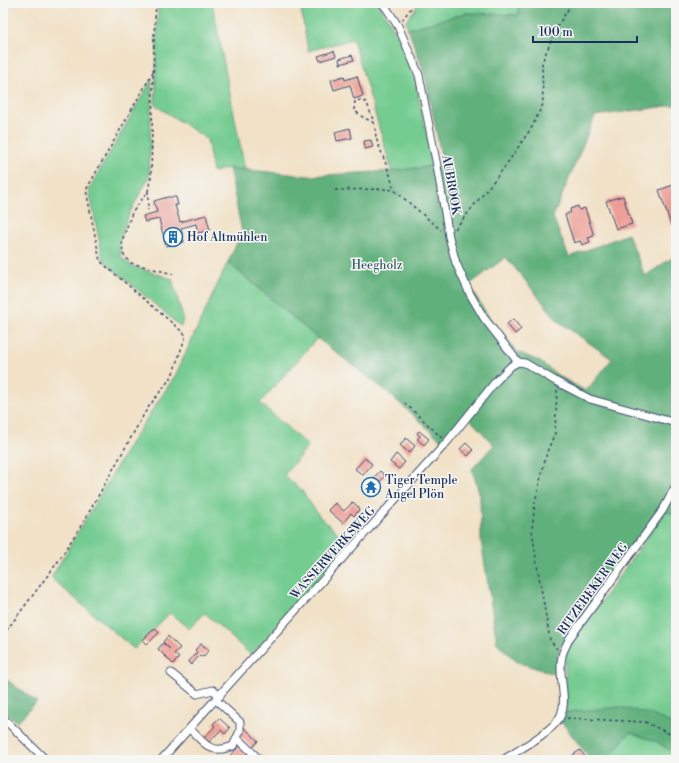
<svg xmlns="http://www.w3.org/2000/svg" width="679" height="763" viewBox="0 0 679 763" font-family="'Libre Bodoni',serif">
	<rect width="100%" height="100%" fill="#f6f6f2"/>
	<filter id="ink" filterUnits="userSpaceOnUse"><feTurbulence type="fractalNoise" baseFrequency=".025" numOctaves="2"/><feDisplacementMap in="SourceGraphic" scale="8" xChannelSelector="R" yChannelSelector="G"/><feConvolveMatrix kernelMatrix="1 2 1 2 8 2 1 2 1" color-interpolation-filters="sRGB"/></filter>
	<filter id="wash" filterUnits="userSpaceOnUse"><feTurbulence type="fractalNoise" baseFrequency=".012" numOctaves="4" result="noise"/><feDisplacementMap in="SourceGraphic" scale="16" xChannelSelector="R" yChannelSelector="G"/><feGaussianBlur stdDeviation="0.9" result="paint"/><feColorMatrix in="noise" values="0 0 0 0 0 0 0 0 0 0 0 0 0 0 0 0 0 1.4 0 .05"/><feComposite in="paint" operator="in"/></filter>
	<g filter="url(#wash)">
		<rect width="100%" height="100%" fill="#f1e1c6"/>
		<!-- green -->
		<path fill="#75cc91" stroke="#487e78" d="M 158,3 L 212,3 L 245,170 L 229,168 L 213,172 L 207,139 L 155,105 Z
			M 300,3 L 377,3 L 385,14 L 405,48 L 415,80 L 433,166 L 392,171 L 353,39 L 308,51 Z
			M 420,3 L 518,3 L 519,15 L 467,13 L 408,29 L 406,21 Z
			M 152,79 L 149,177 L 129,214 L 119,242 L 121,257 L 132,266 L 172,279 L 183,318 L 181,327 L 103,260 L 89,189 Z
			M 228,262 L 317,338 L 260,403 L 308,446 L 284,475 L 302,491 L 320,517 L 350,544 L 251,655 L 205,613 L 189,629 L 170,613 L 134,649 L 51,578 L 130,444 L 175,376 Z
			M 666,510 L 676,515 L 676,731 L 566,712 L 565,653 Z
			M 630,732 L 657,742 L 676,754 L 676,760 L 606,760 Z"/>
		<!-- forest -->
		<path fill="#60b07b" stroke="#3e706c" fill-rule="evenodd" d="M 518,3 L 676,3 L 676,106 L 675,105 L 595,116 L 553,217 L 569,257 L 628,234 L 645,276 L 676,255 L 676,515 L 662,510 L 627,552 L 583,616 L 561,645 L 556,663 L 557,675 L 517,662 L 497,643 L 481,540 L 480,496 L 472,469 L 494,445 L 465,414 L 442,441 L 385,390 L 317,338 L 228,262 L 242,232 L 229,168 L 308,176 L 392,171 L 443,165 L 425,75 L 408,29 L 467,13 L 519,15 ZM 506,257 L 558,321 L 612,359 L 586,391 L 559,376 L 539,361 L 517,352 L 488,316 L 469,285 Z
			M 3,677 L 37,702 L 17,722 L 3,712 Z
			M 620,707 L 650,714 L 676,725 L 676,754 L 657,742 L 630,732 L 606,760 L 591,760 L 560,720 L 566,712 Z"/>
		<g id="blocks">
			<!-- building -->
			<path fill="#ec9c94" d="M 334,51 L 336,56 L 320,61 L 318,56 Z
				M 352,55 L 354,60 L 340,64 L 339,59 Z
				M 344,76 L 345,80 L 357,76 L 363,96 L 354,99 L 350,85 L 334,90 L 331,80 Z
				M 350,128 L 352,138 L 337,141 L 335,132 Z
				M 371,140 L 373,147 L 365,149 L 364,141 Z
				M 676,184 L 676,223 L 671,225 L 659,190 Z
				M 623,196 L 632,224 L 616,229 L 606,201 Z
				M 168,197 L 176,197 L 178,205 L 175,205 L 180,222 L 206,215 L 210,230 L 198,233 L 196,224 L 181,228 L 184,242 L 166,246 L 159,219 L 145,222 L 143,216 L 157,212 L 154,201 Z
				M 578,206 L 579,210 L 585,208 L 594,236 L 588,238 L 590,242 L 582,245 L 580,241 L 574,243 L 565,215 L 571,212 L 570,209 Z
				M 513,319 L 521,329 L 515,334 L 507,324 Z
				M 419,431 L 429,439 L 424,445 L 417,439 L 420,436 L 417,433 Z
				M 406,438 L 415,446 L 409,453 L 400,445 Z
				M 466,443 L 473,450 L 468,456 L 460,449 Z
				M 396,454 L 405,462 L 399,469 L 390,462 Z
				M 365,458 L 372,464 L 363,475 L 355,469 Z
				M 380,471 L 385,476 L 377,485 L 378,486 L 376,488 L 377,490 L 371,497 L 363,489 Z
				M 353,502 L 360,509 L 354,516 L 351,513 L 343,523 L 328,510 L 335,503 L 344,511 Z
				M 155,628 L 159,633 L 147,644 L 143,640 Z
				M 168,636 L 180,648 L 174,654 L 179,658 L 173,664 L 158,649 L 163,643 L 170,649 L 163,642 Z
				M 201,644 L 209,650 L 203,657 L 200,655 L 191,665 L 188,662 L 197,652 L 195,650 Z
				M 219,718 L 230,728 L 225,734 L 221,730 L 209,742 L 204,738 L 215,726 L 213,724 Z
				M 245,728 L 258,741 L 252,748 L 239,735 Z
				M 241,744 L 249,752 L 248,753 L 255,760 L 234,760 L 230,756 Z
				M 580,750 L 586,758 L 583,760 L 574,760 L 575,759 L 573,755 Z"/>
		</g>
	</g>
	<g filter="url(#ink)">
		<use href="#blocks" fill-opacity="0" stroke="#3b4a6e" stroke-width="1"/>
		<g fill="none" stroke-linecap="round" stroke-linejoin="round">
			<!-- minor casing -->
			<g stroke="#3b4a6e" stroke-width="9">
				<path id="minor" d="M 382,3 L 387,9 L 398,26 L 419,75 L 437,166 L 449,237 L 456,263 L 470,294 L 484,318 L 518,362
					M 171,673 L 197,694 L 213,690 L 220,696
					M 3,718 L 46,760
					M 190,729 C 205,744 210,755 233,746 L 240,731 L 240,722 L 216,700
					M 237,738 L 259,759
					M 161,760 L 447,442 L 496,381 L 511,366 L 518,362 L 525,363 L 557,382 L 590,399 L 676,423
					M 503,760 C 517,751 553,731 560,717 C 569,699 557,676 562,656 C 563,650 567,645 569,639 L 663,510 L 676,485"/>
			</g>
			<!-- path -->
			<path stroke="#3b4a6e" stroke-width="1.5" stroke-dasharray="3 3" stroke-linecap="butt" d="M 156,3 L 154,37 L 151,177 L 148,191 L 132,213 L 122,241 L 123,254 L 131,263 L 173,274
				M 402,20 L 415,3
				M 374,123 L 361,116 L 354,110 L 355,101 L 362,100 L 367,103 L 375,126 L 376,138 L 390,175 L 394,190
				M 335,190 L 383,189 L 394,190 L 441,230
				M 148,191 L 148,210
				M 455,229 L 504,168 L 532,127 L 543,104 L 542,62 L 557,27 L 572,3
				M 557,390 L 555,433 L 547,452 L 535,502 L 532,529 L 536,559 L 550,640 L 557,649
				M 405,403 L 442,438
				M 3,635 L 57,563 L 84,521 L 147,409 L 172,376 L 186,335 L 100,261 L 86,190 L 153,72
				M 567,718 L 645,722 L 676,737"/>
			<!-- minor -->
			<use href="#minor" stroke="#fff" stroke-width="7"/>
		</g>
	</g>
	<!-- icons -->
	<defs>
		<g id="building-ring" transform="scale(1)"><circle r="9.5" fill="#f6f6f2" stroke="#1f6fb2" stroke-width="1.5"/><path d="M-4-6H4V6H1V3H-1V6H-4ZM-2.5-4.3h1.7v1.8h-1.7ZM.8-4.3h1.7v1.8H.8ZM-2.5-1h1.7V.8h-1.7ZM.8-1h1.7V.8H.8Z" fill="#1f6fb2"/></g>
		<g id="temple-ring" transform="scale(1)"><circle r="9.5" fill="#f6f6f2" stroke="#1f6fb2" stroke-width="1.5"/><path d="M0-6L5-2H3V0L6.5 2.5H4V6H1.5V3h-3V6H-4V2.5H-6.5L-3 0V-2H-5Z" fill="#1f6fb2"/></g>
	</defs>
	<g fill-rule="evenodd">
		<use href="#building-ring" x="173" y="237"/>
		<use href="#temple-ring" x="371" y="487"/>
	</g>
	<g text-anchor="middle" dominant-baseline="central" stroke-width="3" stroke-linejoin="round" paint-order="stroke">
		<!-- street labels -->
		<g font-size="12" fill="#1b2f5e" stroke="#f6f6f2">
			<text transform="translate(451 185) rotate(80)">AUBROOK</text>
			<text transform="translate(333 553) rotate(-48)">WASSERWERKSWEG</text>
			<text transform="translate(593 589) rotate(-54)">RITZEBEKER WEG</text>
		</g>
		<!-- poi labels -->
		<g font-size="12" fill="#1b2f5e" stroke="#f6f6f2" text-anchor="start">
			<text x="187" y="237">Hof Altmühlen</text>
			<text x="385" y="480">Tiger Temple<tspan x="385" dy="14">Angel Plön</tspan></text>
		</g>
		<!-- park labels -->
		<g font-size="12" fill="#365e6d" stroke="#f6f6f2">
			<text x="377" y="265">Heegholz</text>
		</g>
	</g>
	<!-- margin -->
	<rect width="679" height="763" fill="none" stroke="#f6f6f2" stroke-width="16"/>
	<!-- scale -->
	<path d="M533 36v6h104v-6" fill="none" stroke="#1b2f5e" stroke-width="2"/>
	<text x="539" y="36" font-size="12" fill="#1b2f5e" stroke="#f6f6f2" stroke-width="3" paint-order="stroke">100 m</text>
</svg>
